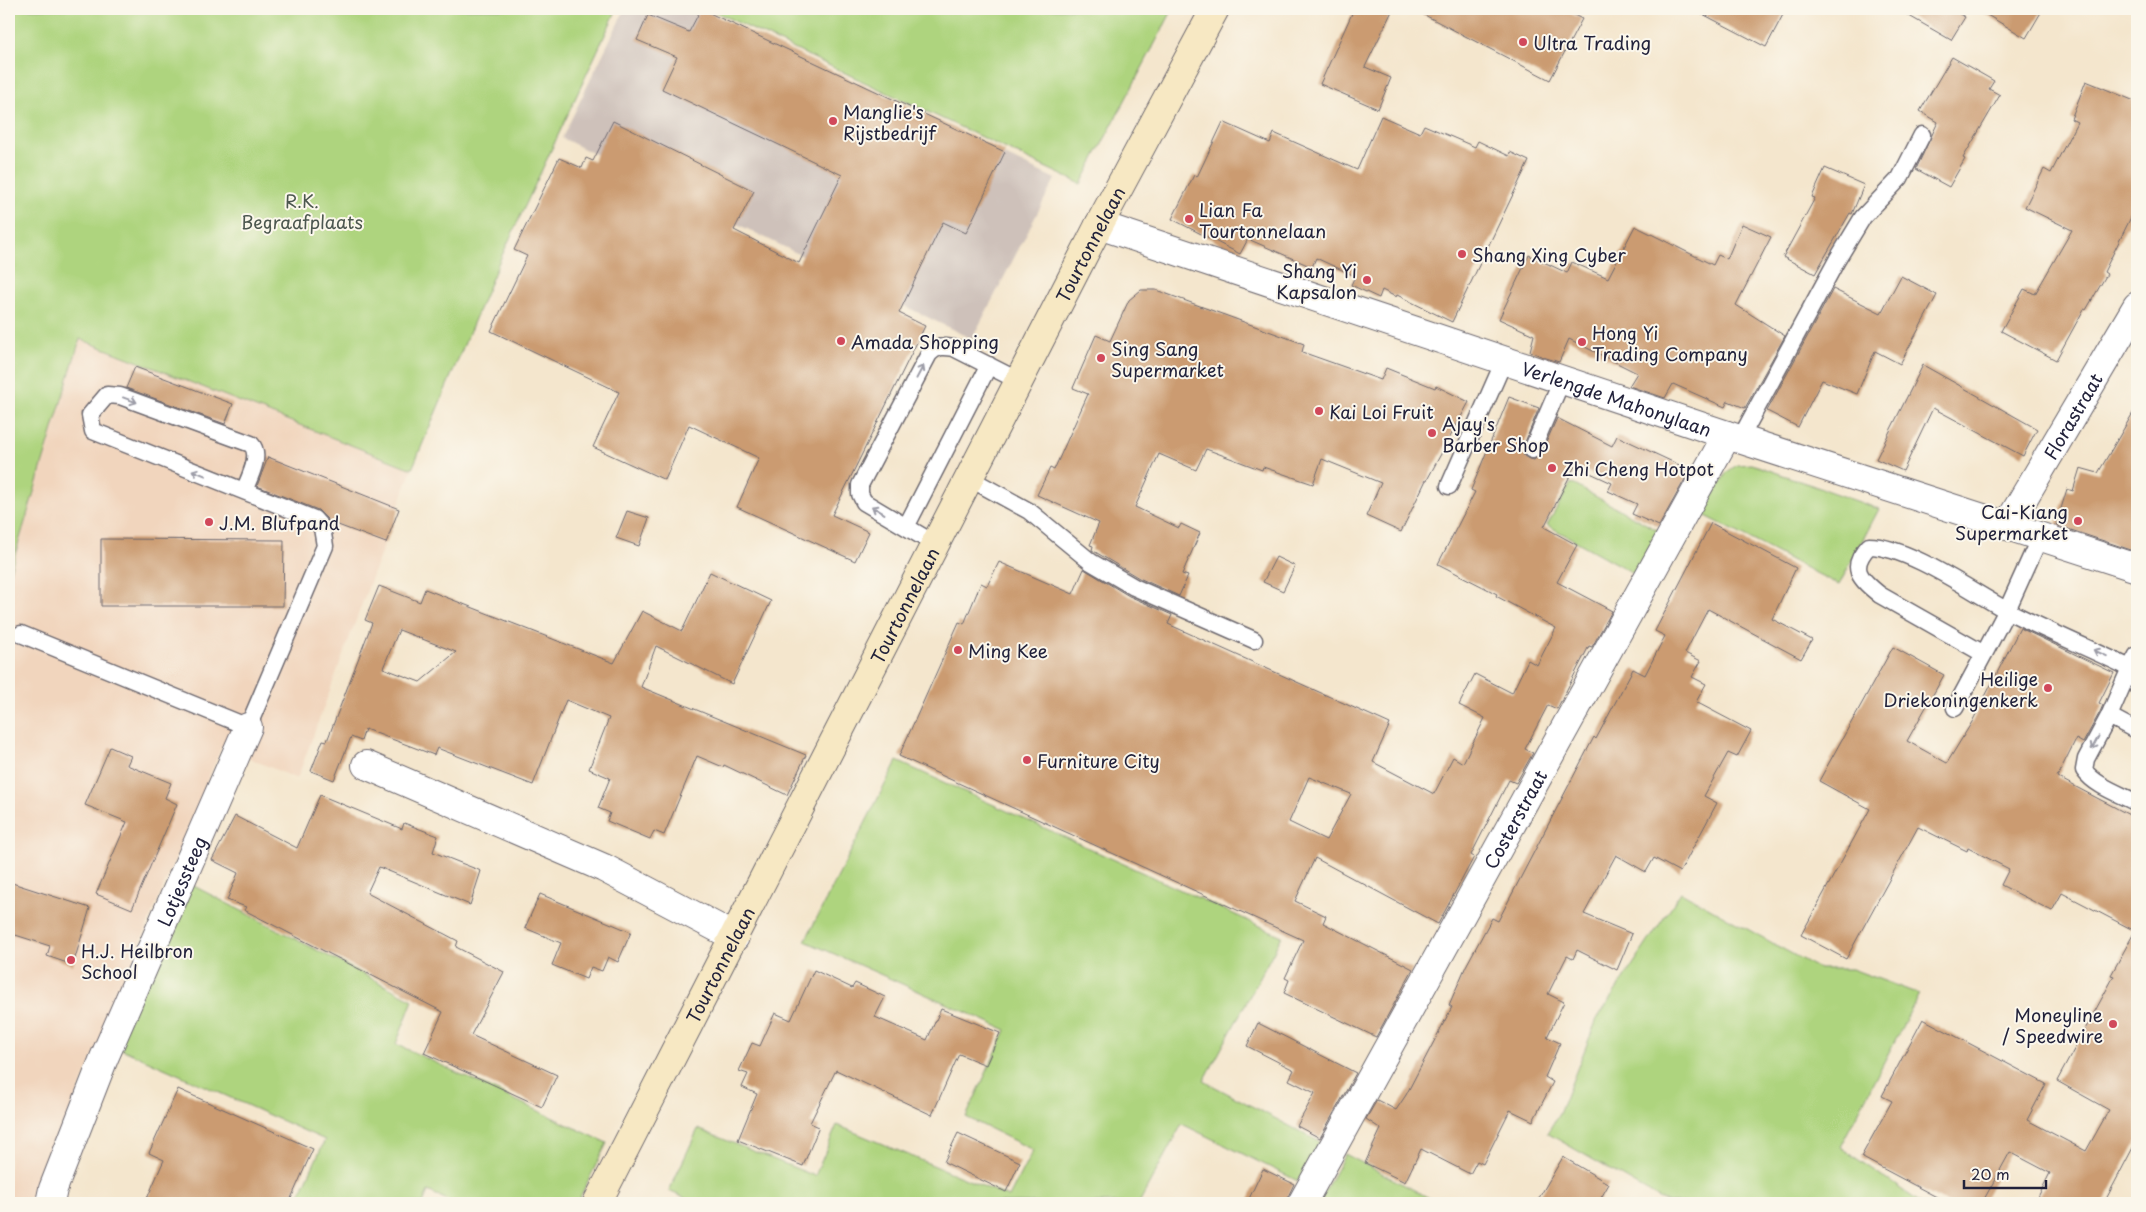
<svg xmlns="http://www.w3.org/2000/svg" width="2146" height="1212" viewBox="0 0 2146 1212" font-family="'Playpen Sans',sans-serif">
	<rect width="100%" height="100%" fill="#fbf7ec"/>
	<filter id="ink" filterUnits="userSpaceOnUse"><feTurbulence type="fractalNoise" baseFrequency=".02" numOctaves="2"/><feDisplacementMap in="SourceGraphic" scale="10" xChannelSelector="R" yChannelSelector="G"/><feConvolveMatrix kernelMatrix="1 2 1 2 8 2 1 2 1" color-interpolation-filters="sRGB"/></filter>
	<filter id="wash" filterUnits="userSpaceOnUse"><feTurbulence type="fractalNoise" baseFrequency=".0096" numOctaves="4" result="noise"/><feDisplacementMap in="SourceGraphic" scale="20" xChannelSelector="R" yChannelSelector="G"/><feGaussianBlur stdDeviation="1.12" result="paint"/><feColorMatrix in="noise" values="0 0 0 0 0 0 0 0 0 0 0 0 0 0 0 0 0 1.4 0 .05"/><feComposite in="paint" operator="in"/></filter>
	<g filter="url(#wash)">
		<rect width="100%" height="100%" fill="#f4e6cd"/>
		<!-- built -->
		<path fill="#f1d5bd" d="M 80,339 L 412,469 L 297,779 L 222,746 L 44,1174 L 37,1203 L 9,1203 L 9,575 Z"/>
		<!-- industrial -->
		<path fill="#cec1ba" d="M 625,9 L 698,9 L 1055,179 L 972,339 L 562,138 Z"/>
		<!-- green -->
		<path fill="#aed47e" stroke="#687b5c" d="M 9,9 L 617,9 L 498,264 L 412,469 L 80,339 L 9,575 Z
			M 709,9 L 1173,9 L 1081,184 Z
			M 1752,464 L 1879,509 L 1839,585 L 1702,514 L 1727,472 L 1737,465 Z
			M 1571,483 L 1659,531 L 1635,574 L 1547,525 Z
			M 897,761 L 1282,936 L 1204,1081 L 1320,1142 L 1298,1181 L 1182,1124 L 1139,1203 L 696,1203 L 669,1191 L 698,1129 L 815,1176 L 837,1125 L 1009,1197 L 1033,1150 L 966,1117 L 1006,1030 L 805,941 Z
			M 190,884 L 413,1000 L 396,1044 L 607,1143 L 577,1203 L 454,1203 L 428,1191 L 423,1203 L 296,1203 L 325,1140 L 117,1047 Z
			M 1681,892 L 1819,969 L 1852,969 L 1919,994 L 1840,1147 L 1921,1203 L 1668,1203 L 1547,1133 L 1559,1114 L 1597,1019 Z
			M 1345,1154 L 1439,1203 L 1318,1203 Z"/>
		<g id="blocks">
			<!-- building -->
			<path fill="#cb9b71" fill-rule="evenodd" d="M 701,9 L 1005,152 L 966,233 L 943,222 L 899,313 L 925,326 L 832,515 L 869,532 L 855,561 L 737,507 L 759,458 L 689,425 L 665,480 L 593,447 L 619,392 L 491,331 L 527,256 L 514,250 L 559,158 L 582,168 L 586,158 L 593,161 L 613,121 L 754,191 L 734,230 L 799,263 L 842,175 L 662,89 L 677,57 L 637,40 L 648,15 L 689,32 Z
				M 1354,9 L 1393,9 L 1365,67 L 1391,78 L 1378,109 L 1320,84 Z
				M 1413,9 L 1562,9 L 1582,19 L 1550,80 Z
				M 1693,9 L 1786,9 L 1766,47 Z
				M 1897,9 L 1950,9 L 1965,17 L 1951,40 Z
				M 1977,9 L 2043,9 L 2026,38 Z
				M 1952,57 L 1994,81 L 1989,89 L 2000,95 L 1963,158 L 1965,159 L 1949,187 L 1916,169 L 1938,122 L 1920,111 Z
				M 2086,81 L 2137,102 L 2137,205 L 2104,272 L 2107,274 L 2086,310 L 2084,309 L 2056,360 L 2001,331 L 2024,289 L 2035,294 L 2072,230 L 2025,207 L 2044,169 L 2051,173 L 2077,122 L 2071,119 Z
				M 1381,116 L 1420,133 L 1424,125 L 1475,147 L 1478,141 L 1509,156 L 1510,152 L 1529,161 L 1452,322 L 1397,295 L 1396,297 L 1382,290 L 1379,298 L 1351,285 L 1355,276 L 1316,258 L 1312,267 L 1248,239 L 1240,254 L 1172,219 L 1194,175 L 1197,177 L 1223,122 L 1270,143 L 1274,133 L 1357,170 Z
				M 1825,168 L 1864,185 L 1852,214 L 1850,213 L 1815,274 L 1783,257 L 1815,198 L 1812,197 Z
				M 1742,224 L 1771,237 L 1736,305 L 1785,336 L 1745,408 L 1728,401 L 1725,407 L 1673,384 L 1665,398 L 1629,386 L 1637,373 L 1569,339 L 1559,362 L 1543,357 L 1530,351 L 1534,335 L 1499,319 L 1529,255 L 1567,273 L 1572,262 L 1608,278 L 1635,226 L 1713,265 L 1718,255 L 1727,259 Z
				M 1901,276 L 1937,295 L 1900,364 L 1875,351 L 1857,394 L 1822,380 L 1798,427 L 1767,411 L 1833,289 L 1881,313 Z
				M 1141,290 L 1156,290 L 1304,344 L 1302,352 L 1381,380 L 1386,368 L 1435,388 L 1436,386 L 1469,402 L 1427,480 L 1426,480 L 1401,532 L 1366,516 L 1381,483 L 1322,459 L 1313,484 L 1263,467 L 1262,470 L 1206,449 L 1196,470 L 1159,454 L 1135,507 L 1179,528 L 1181,524 L 1200,533 L 1182,574 L 1188,576 L 1179,596 L 1139,578 L 1092,550 L 1093,546 L 1090,545 L 1099,523 L 1037,495 L 1050,468 L 1054,470 L 1088,394 L 1073,388 L 1096,335 L 1110,341 L 1129,300 Z
				M 1923,365 L 2037,429 L 2023,456 L 1933,408 L 1903,471 L 1876,459 Z
				M 135,367 L 233,404 L 225,424 L 126,388 Z
				M 1509,397 L 1539,408 L 1523,447 L 1524,456 L 1529,459 L 1534,460 L 1541,454 L 1557,418 L 1612,446 L 1617,436 L 1690,470 L 1659,526 L 1632,514 L 1637,504 L 1608,491 L 1612,483 L 1575,466 L 1544,527 L 1577,545 L 1557,582 L 1612,611 L 1592,647 L 1589,646 L 1557,709 L 1548,705 L 1525,749 L 1533,753 L 1516,783 L 1509,780 L 1471,855 L 1474,857 L 1438,924 L 1315,858 L 1295,901 L 1326,916 L 1323,923 L 1413,969 L 1376,1037 L 1284,993 L 1289,980 L 1285,978 L 1303,940 L 899,756 L 959,622 L 964,624 L 981,583 L 987,586 L 999,562 L 1073,594 L 1084,569 L 1129,596 L 1172,615 L 1168,624 L 1390,724 L 1373,762 L 1434,794 L 1453,757 L 1463,763 L 1485,718 L 1459,705 L 1475,674 L 1512,693 L 1528,660 L 1537,665 L 1556,628 L 1496,596 L 1497,594 L 1438,564 L 1475,492 L 1471,490 ZM 1309,777 L 1351,794 L 1326,840 L 1289,822 Z
				M 2137,406 L 2137,552 L 2056,525 L 2067,489 L 2073,491 L 2080,468 L 2098,473 Z
				M 268,457 L 399,509 L 386,543 L 330,522 L 318,510 L 257,486 Z
				M 627,511 L 649,518 L 639,546 L 616,538 Z
				M 1711,523 L 1796,568 L 1772,619 L 1812,640 L 1801,659 L 1708,609 L 1685,653 L 1701,661 L 1692,677 L 1706,684 L 1696,702 L 1751,731 L 1737,757 L 1728,753 L 1704,796 L 1717,803 L 1680,872 L 1654,858 L 1646,872 L 1616,855 L 1584,914 L 1632,934 L 1617,970 L 1577,950 L 1573,959 L 1567,956 L 1548,994 L 1564,1002 L 1547,1037 L 1560,1043 L 1545,1077 L 1553,1082 L 1533,1121 L 1510,1110 L 1483,1164 L 1477,1161 L 1470,1174 L 1421,1149 L 1405,1182 L 1365,1163 L 1381,1129 L 1366,1119 L 1377,1100 L 1396,1110 L 1406,1095 L 1452,1007 L 1449,1005 L 1466,966 L 1492,918 L 1498,921 L 1594,737 L 1596,739 L 1633,669 L 1645,675 L 1665,636 L 1655,631 Z
				M 101,539 L 284,540 L 283,606 L 101,606 Z
				M 1276,557 L 1295,566 L 1283,591 L 1263,582 Z
				M 710,572 L 771,601 L 732,684 L 656,646 L 641,687 L 806,755 L 787,795 L 724,765 L 723,767 L 697,756 L 664,835 L 654,831 L 650,839 L 607,821 L 610,813 L 598,808 L 610,778 L 589,769 L 609,718 L 566,700 L 533,785 L 437,748 L 434,755 L 365,729 L 361,741 L 351,737 L 334,780 L 311,771 L 323,740 L 327,741 L 372,623 L 365,620 L 379,586 L 420,602 L 425,589 L 614,663 L 642,611 L 682,631 ZM 399,630 L 456,652 L 420,682 L 383,668 Z
				M 2020,628 L 2114,673 L 2099,703 L 2103,705 L 2100,712 L 2083,743 L 2076,739 L 2057,777 L 2137,819 L 2137,1140 L 2104,1203 L 2035,1203 L 2050,1173 L 2010,1152 L 1982,1203 L 1948,1203 L 1861,1157 L 1892,1101 L 1882,1096 L 1923,1019 L 2046,1084 L 2027,1120 L 2086,1151 L 2109,1110 L 2057,1081 L 2114,976 L 2111,975 L 2135,931 L 2062,893 L 2052,911 L 2001,885 L 2009,869 L 1968,848 L 1967,851 L 1918,827 L 1846,959 L 1801,935 L 1870,809 L 1819,781 L 1893,647 L 1944,675 L 1907,741 L 1947,763 L 1972,722 Z
				M 110,747 L 131,756 L 127,765 L 171,783 L 165,798 L 177,804 L 132,909 L 96,894 L 127,822 L 85,805 Z
				M 320,795 L 402,829 L 404,823 L 438,836 L 433,852 L 481,871 L 470,905 L 379,867 L 367,893 L 458,941 L 456,947 L 504,972 L 471,1035 L 557,1075 L 542,1107 L 424,1053 L 443,1012 L 244,910 L 246,907 L 227,900 L 238,873 L 212,860 L 235,816 L 297,848 Z
				M 9,882 L 90,908 L 73,965 L 47,956 L 50,946 L 9,933 Z
				M 540,894 L 631,932 L 618,962 L 608,957 L 602,971 L 591,967 L 586,979 L 552,965 L 561,943 L 525,928 Z
				M 814,970 L 852,988 L 855,983 L 885,997 L 875,1017 L 927,1040 L 941,1009 L 1000,1033 L 986,1065 L 959,1054 L 932,1115 L 836,1070 L 810,1123 L 819,1127 L 803,1166 L 738,1140 L 757,1094 L 742,1087 L 748,1074 L 739,1071 L 752,1043 L 760,1046 L 775,1013 L 791,1020 Z
				M 1258,1023 L 1356,1073 L 1320,1138 L 1297,1126 L 1315,1093 L 1289,1080 L 1294,1070 L 1247,1046 Z
				M 178,1089 L 313,1149 L 289,1203 L 145,1203 L 164,1160 L 149,1153 Z
				M 958,1133 L 1020,1162 L 1006,1192 L 944,1162 Z
				M 1563,1157 L 1609,1184 L 1598,1203 L 1536,1203 Z
				M 1263,1169 L 1294,1184 L 1285,1203 L 1247,1203 Z"/>
		</g>
	</g>
	<g filter="url(#ink)">
		<use href="#blocks" fill-opacity="0" stroke="#6c676e" stroke-width="1"/>
		<g fill="none" stroke-linecap="round" stroke-linejoin="round">
			<!-- lane casing -->
			<g stroke="#6c676e" stroke-width="19">
				<path id="lane" d="M 1740,439 L 1837,260 L 1863,217 L 1900,178 L 1922,135
					M 1532,450 L 1562,380
					M 969,478 L 1029,511 L 1091,562 L 1134,587 L 1254,640
					M 1449,486 L 1504,361
					M 906,527 L 989,365
					M 2040,537 L 2007,610 L 1984,654 L 1880,595 C 1860,579 1848,568 1869,546 C 1907,546 1971,591 2006,610 C 2047,631 2089,648 2130,668 L 2137,655
					M 935,544 L 864,502 L 860,494 L 860,485 L 929,354 C 937,346 943,346 954,348 L 1019,381
					M 21,634 L 248,727 L 325,546 L 322,528 L 314,519 L 93,431 L 90,415 L 107,395 L 120,396 L 251,444 C 262,455 249,478 244,491
					M 2130,668 L 2109,716 L 2086,759 L 2084,770 C 2095,786 2120,794 2137,803
					M 1955,708 L 1984,654
					M 2109,716 L 2137,731"/>
			</g>
			<!-- street casing -->
			<g stroke="#6c676e" stroke-width="30">
				<g id="street">
					<path id="s1" d="M 1099,225 L 1727,435 L 2137,568"/>
					<path id="s2" d="M 2007,526 L 2137,306"/>
					<path d="M 366,765 L 604,868 L 735,937"/>
					<path id="s3" d="M 50,1203 L 53,1189 L 104,1058 L 248,727"/>
					<path id="s4" d="M 1302,1203 L 1727,435"/>
				</g>
			</g>
			<!-- secondary casing -->
			<g stroke="#6c676e" stroke-width="30">
				<g id="secondary">
					<path id="s5" d="M 597,1203 L 1099,225 L 1215,9"/>
				</g>
			</g>
			<!-- lane -->
			<use href="#lane" stroke="#fff" stroke-width="16"/>
			<!-- street -->
			<use href="#street" stroke="#fff" stroke-width="28"/>
			<!-- secondary -->
			<use href="#secondary" stroke="#f7e8c3" stroke-width="28"/>
		</g>
		<!-- one-way arrows -->
		<defs><path id="oneway-shaft" d="M-6 0H5M1.5-3L5.5 0L1.5 3" fill="none" stroke-width="1.6" stroke-linecap="round" stroke-linejoin="round" transform="scale(1.25)"/></defs>
		<g stroke="#9c9ca7">
			<use href="#oneway-shaft" transform="translate(920 372) rotate(-62)"/>
			<use href="#oneway-shaft" transform="translate(130 400) rotate(20)"/>
			<use href="#oneway-shaft" transform="translate(199 473) rotate(-158)"/>
			<use href="#oneway-shaft" transform="translate(878 510) rotate(-149)"/>
			<use href="#oneway-shaft" transform="translate(2100 653) rotate(-155)"/>
			<use href="#oneway-shaft" transform="translate(2095 743) rotate(118)"/>
		</g>
	</g>
	<!-- markers -->
	<g fill="#d1495b" stroke="#fbf7ec" stroke-width="2">
		<circle cx="1523" cy="42" r="5"/>
		<circle cx="833" cy="121" r="5"/>
		<circle cx="1189" cy="219" r="5"/>
		<circle cx="1462" cy="254" r="5"/>
		<circle cx="1367" cy="280" r="5"/>
		<circle cx="841" cy="341" r="5"/>
		<circle cx="1582" cy="342" r="5"/>
		<circle cx="1101" cy="358" r="5"/>
		<circle cx="1319" cy="411" r="5"/>
		<circle cx="1432" cy="433" r="5"/>
		<circle cx="1552" cy="468" r="5"/>
		<circle cx="2078" cy="521" r="5"/>
		<circle cx="209" cy="522" r="5"/>
		<circle cx="958" cy="650" r="5"/>
		<circle cx="2048" cy="688" r="5"/>
		<circle cx="1027" cy="760" r="5"/>
		<circle cx="71" cy="960" r="5"/>
		<circle cx="2113" cy="1024" r="5"/>
	</g>
	<g text-anchor="middle" dominant-baseline="central" stroke-width="4" stroke-linejoin="round" paint-order="stroke">
		<!-- poi labels -->
		<g font-size="18" fill="#22223b" stroke="#fbf7ec" text-anchor="start">
			<text x="1533" y="42">Ultra Trading</text>
			<text x="843" y="111">Manglie's<tspan x="843" dy="21">Rijstbedrijf</tspan></text>
			<text x="1199" y="209">Lian Fa<tspan x="1199" dy="21">Tourtonnelaan</tspan></text>
			<text x="1472" y="254">Shang Xing Cyber</text>
			<text x="1357" y="270" text-anchor="end">Shang Yi<tspan x="1357" dy="21">Kapsalon</tspan></text>
			<text x="1592" y="332">Hong Yi<tspan x="1592" dy="21">Trading Company</tspan></text>
			<text x="851" y="341">Amada Shopping</text>
			<text x="1111" y="348">Sing Sang<tspan x="1111" dy="21">Supermarket</tspan></text>
			<text x="1329" y="411">Kai Loi Fruit</text>
			<text x="1442" y="423">Ajay's<tspan x="1442" dy="21">Barber Shop</tspan></text>
			<text x="1562" y="468">Zhi Cheng Hotpot</text>
			<text x="2068" y="511" text-anchor="end">Cai-Kiang<tspan x="2068" dy="21">Supermarket</tspan></text>
			<text x="219" y="522">J.M. Blufpand</text>
			<text x="968" y="650">Ming Kee</text>
			<text x="2038" y="678" text-anchor="end">Heilige<tspan x="2038" dy="21">Driekoningenkerk</tspan></text>
			<text x="1037" y="760">Furniture City</text>
			<text x="81" y="950">H.J. Heilbron<tspan x="81" dy="21">School</tspan></text>
			<text x="2103" y="1014" text-anchor="end">Moneyline<tspan x="2103" dy="21">/ Speedwire</tspan></text>
		</g>
		<!-- park labels -->
		<g font-size="18" fill="#4c574f" stroke="#fbf7ec">
			<text x="302" y="200">R.K.<tspan x="302" dy="21">Begraafplaats</tspan></text>
		</g>
		<!-- street labels -->
		<g font-size="18" fill="#22223b" stroke="#fbf7ec">
			<text stroke="none"><textPath href="#s5" startOffset="1078">Tourtonnelaan</textPath></text>
			<text stroke="none"><textPath href="#s1" startOffset="546">Verlengde Mahonylaan</textPath></text>
			<text stroke="none"><textPath href="#s2" startOffset="128">Florastraat</textPath></text>
			<text stroke="none"><textPath href="#s5" startOffset="672">Tourtonnelaan</textPath></text>
			<text stroke="none"><textPath href="#s4" startOffset="439">Costerstraat</textPath></text>
			<text stroke="none"><textPath href="#s3" startOffset="348">Lotjessteeg</textPath></text>
			<text stroke="none"><textPath href="#s5" startOffset="268">Tourtonnelaan</textPath></text>
		</g>
	</g>
	<!-- margin -->
	<rect width="2146" height="1212" fill="none" stroke="#fbf7ec" stroke-width="30"/>
	<!-- scale -->
	<path d="M1964 1180v8h82v-8" fill="none" stroke="#22223b" stroke-width="2.5"/>
	<text x="1971" y="1180" font-size="15" fill="#22223b" stroke="#fbf7ec" stroke-width="4" paint-order="stroke">20 m</text>
</svg>
